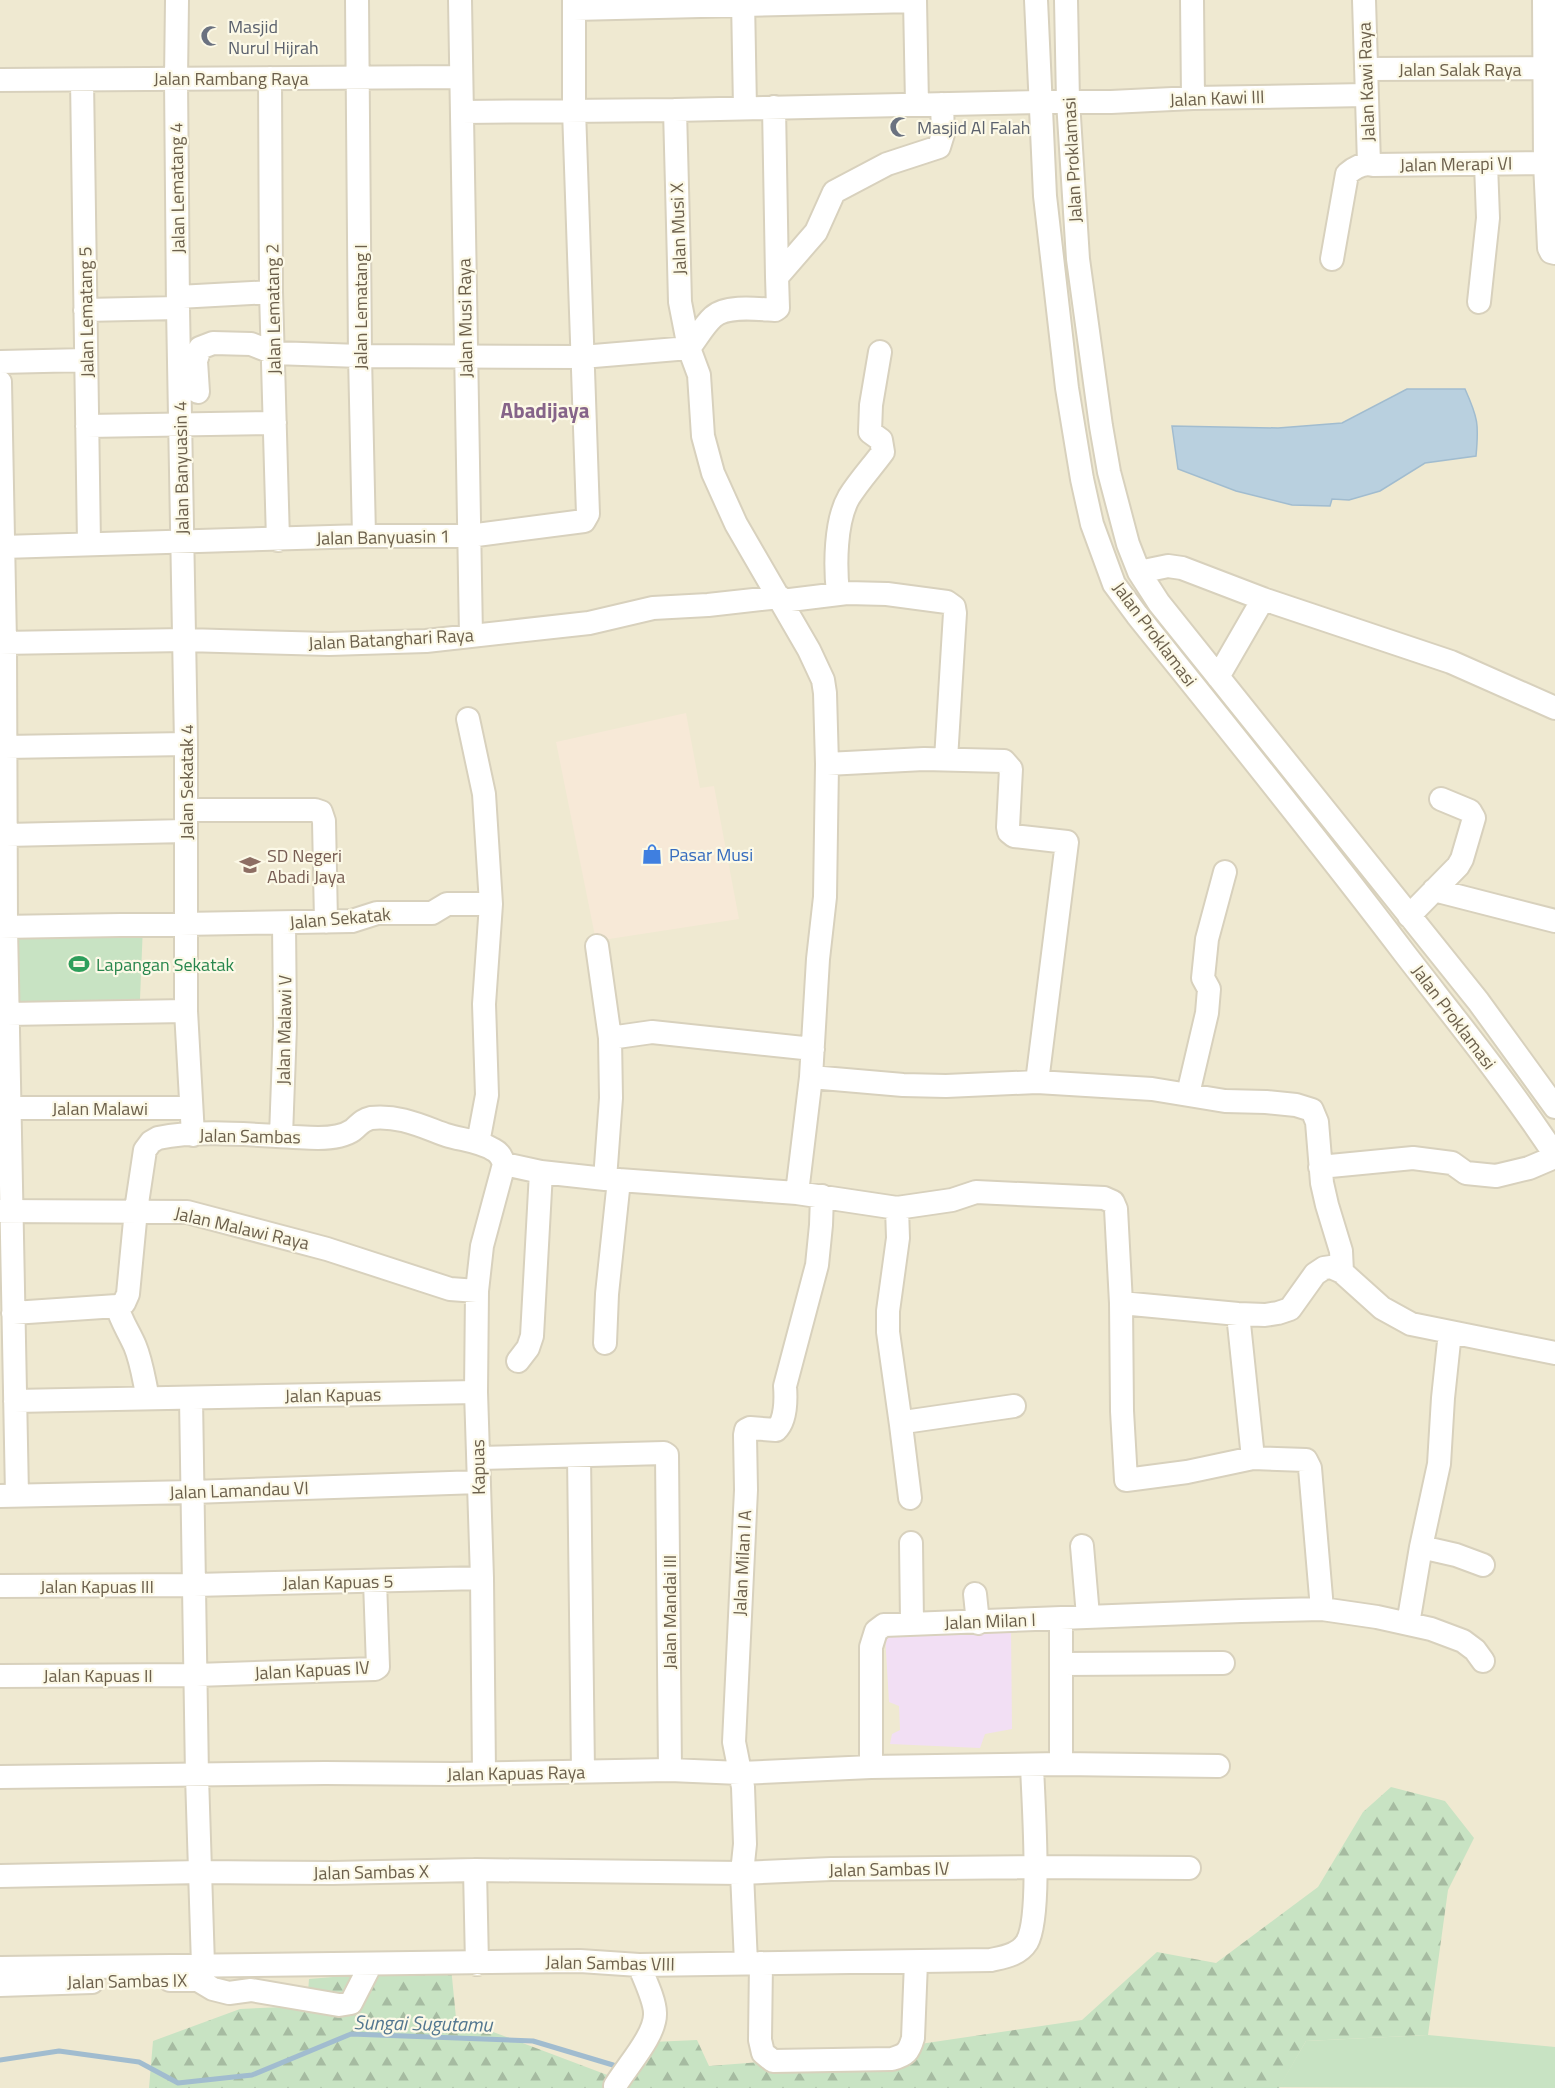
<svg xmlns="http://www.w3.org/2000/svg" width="1555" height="2088" viewBox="0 0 1555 2088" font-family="'Titillium Web',sans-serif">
	<defs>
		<pattern id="forest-firs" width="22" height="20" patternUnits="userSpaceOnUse" patternTransform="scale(1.5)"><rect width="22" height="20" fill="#c8e3c3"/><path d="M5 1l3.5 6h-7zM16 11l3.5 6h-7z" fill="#a6bba1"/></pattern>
	</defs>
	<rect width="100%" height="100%" fill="#f8f5e2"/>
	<!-- residential -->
	<path fill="#efe9d1" d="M 0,0 L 1555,0 L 1555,2088 L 0,2088 Z"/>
	<!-- commercial -->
	<path fill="#f7e9d7" d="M 686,713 L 700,788 L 714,786 L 739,919 L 596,941 L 556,742 Z"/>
	<!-- education -->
	<path fill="#f2dff4" d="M 1011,1628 L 1012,1729 L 985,1734 L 980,1748 L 890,1744 L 892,1734 L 900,1730 L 899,1706 L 889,1702 L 885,1635 Z"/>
	<!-- green -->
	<path fill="#c8e3c3" d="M 143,925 L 140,999 L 17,1006 L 14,930 Z
		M 1428,2035 L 1555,2047 L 1555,2088 L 1279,2087 L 1306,2041 Z"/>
	<!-- forest -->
	<path fill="url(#forest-firs)" d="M 1391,1787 L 1445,1801 L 1474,1838 L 1448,1890 L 1428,2035 L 1306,2041 L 1279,2088 L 149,2088 L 153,2041 L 240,2009 L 307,2006 L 309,1979 L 451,1967 L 456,2018 L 610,2076 L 652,2042 L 697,2040 L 709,2066 L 839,2056 L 1082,2020 L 1157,1952 L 1216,1963 L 1318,1887 L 1363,1812 Z"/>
	<!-- water -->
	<path fill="#b9d0df" stroke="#a1bccf" stroke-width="1.5" d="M 1407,389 L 1465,389 C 1478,418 1479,424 1476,456 L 1425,463 L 1380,491 L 1349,500 L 1332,499 L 1330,506 L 1292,505 L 1236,491 L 1178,469 L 1172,426 L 1278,428 L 1342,423 Z"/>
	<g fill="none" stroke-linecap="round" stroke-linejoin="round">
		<!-- stream -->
		<path stroke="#a1bccf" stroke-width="5" d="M 0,2060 L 59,2051 L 139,2062 L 178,2083 L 252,2075 L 351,2034 L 533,2041 L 613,2065 L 618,2072"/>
		<!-- minor casing -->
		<g stroke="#d8d1bd" stroke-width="26">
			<path id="minor" d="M 177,0 L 176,79 L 178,308 L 186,744 L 186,1011 L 193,1135
				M 357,0 L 360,356 L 364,536
				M 460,0 L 471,636
				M 743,0 L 745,108
				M 915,0 L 917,104
				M 1036,0 L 1045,196 L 1067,388 L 1082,479 L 1092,524 L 1114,584 L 1137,615 C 1227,727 1318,839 1405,954 C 1456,1020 1509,1085 1555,1155
				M 1066,0 L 1068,101 L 1078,259 L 1101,426 L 1109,472 L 1128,544 L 1139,572 L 1159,603 L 1478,1001 L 1555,1107
				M 1192,0 L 1193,98
				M 1364,0 L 1369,164
				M 1544,0 L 1545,163 L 1549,248 L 1551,252 L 1555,253
				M 574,9 L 915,1
				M 1366,69 L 1555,68
				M 270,78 L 271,292 L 278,540
				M 0,80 L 461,77
				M 82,80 L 89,544
				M 774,107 L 777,277
				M 675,110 L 680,302 L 689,348
				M 462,112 L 675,110 L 1040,102 L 1111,102 L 1193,98 L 1366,95
				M 1332,259 L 1347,174 C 1354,168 1363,162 1373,165 L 1545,163
				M 178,297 L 271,292
				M 1479,302 L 1488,218 L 1486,164
				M 85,310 L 178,308
				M 689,348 C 697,338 704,325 713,317 C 726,305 758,309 775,310 L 778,308 L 777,277 L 816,232 L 834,192 L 887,164 L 939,147 L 943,134 L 942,104
				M 0,362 L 86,360
				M 0,382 L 5,642 L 6,927 L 17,1495
				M 198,392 L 196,361 L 200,348 L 213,343 L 251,344 L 274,353 L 360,356 L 582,357 L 689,348 L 699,375 L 703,436 L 713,473 L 736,524 L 809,650 L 823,680 L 825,693 L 827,764 L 825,897 L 818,959 L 811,1077 L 797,1193
				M 87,426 L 275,423
				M 3,547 L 364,536 L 469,536 L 584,521 L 588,514 L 574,110 L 574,0
				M 1139,572 L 1168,566 L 1182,568 L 1263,599
				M 838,593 C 835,566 835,521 849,497 C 859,481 872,467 883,452 L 881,440 L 870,432 L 871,405 L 880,352
				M 782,601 L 847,593 L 887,594 L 947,602 L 954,607 L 955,613 L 946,759
				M 0,643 L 185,640 L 329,644 L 426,641 L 589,623 L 653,608 L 708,605 L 780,597
				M 1218,677 L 1263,599 L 1451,662 L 1555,708
				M 468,719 L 484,794 L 491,904 L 484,1004 L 487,1095 L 478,1143
				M 5,747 L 186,744
				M 827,764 L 924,759 L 1004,761 L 1011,769 L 1008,827 L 1009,832 L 1014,836 L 1067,842 L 1037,1082
				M 186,810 L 315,810 L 321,812 L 324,821 L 326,922
				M 6,835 L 186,831
				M 1434,890 L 1555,921
				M 1409,916 L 1458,866 L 1462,859 L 1474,818 L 1470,811 L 1441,799
				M 0,927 L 352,921 L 377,913 L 432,913 L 447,904 L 491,904
				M 597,946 L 610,1038
				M 7,1014 L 186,1011
				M 811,1077 L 903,1085 L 946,1086 L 1037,1082 L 1152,1089 L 1225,1101 L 1266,1102 L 1296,1105 L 1312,1110 L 1317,1122 L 1322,1183 L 1327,1205 L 1341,1251 L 1342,1272
				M 1188,1094 L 1207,1013 L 1209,989 L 1203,978 L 1207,939 L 1225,872
				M 9,1108 L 190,1108
				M 281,1136 L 285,1026 L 284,923
				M 504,1164 L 541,1172 L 605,1179 L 797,1193 L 897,1208 L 952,1200 L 976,1192 L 1104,1198 L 1113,1202 L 1116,1209 L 1121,1303 L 1238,1314 L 1265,1315 L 1278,1313 L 1290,1309 L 1315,1274 L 1324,1268 L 1331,1267 L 1342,1272 L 1382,1308 L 1411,1324 L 1555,1353
				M 1320,1167 L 1413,1158 L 1452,1163 L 1466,1173 L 1496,1176 L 1529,1168 L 1555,1157
				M 605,1179 L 611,1098 L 610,1038 L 652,1032 L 813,1049
				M 897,1208 L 898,1238 L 888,1311 L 888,1332 L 901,1425 L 911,1421 L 1014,1406
				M 0,1211 L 187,1212 L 327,1249 L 450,1289 L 477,1291
				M 1121,1303 L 1122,1411 L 1126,1480 L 1187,1472 L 1253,1458 L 1306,1460 L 1310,1468 L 1322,1609
				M 117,1306 C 121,1321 129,1332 135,1346 C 142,1363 144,1381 148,1398
				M 13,1313 L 117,1306 L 124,1303 L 128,1294 L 136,1210 L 145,1150 L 151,1142 L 158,1138 C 207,1128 268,1137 318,1138 C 330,1138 343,1137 353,1130 C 360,1124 362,1120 371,1118 C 399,1115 421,1126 446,1135 C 462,1140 480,1141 494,1150 C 500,1153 502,1158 504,1164
				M 1238,1314 L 1253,1458
				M 605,1343 L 607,1294 L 619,1180
				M 518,1361 L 528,1348 L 532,1336 L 541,1172
				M 191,1398 L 197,1776 L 203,1965
				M 15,1401 L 476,1392
				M 901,1425 L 910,1498
				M 579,1456 L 583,1771
				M 479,1458 L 664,1453 L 667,1455 L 670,1770
				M 0,1496 L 193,1492 L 479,1482
				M 911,1543 L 912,1623
				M 1082,1546 L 1088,1616
				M 1421,1547 L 1456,1555 L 1483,1565
				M 0,1586 L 194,1585 L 482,1578
				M 975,1594 L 978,1623
				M 1061,1619 L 1061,1764
				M 1408,1624 L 1421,1547 L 1439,1464 L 1443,1398 L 1450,1332
				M 1062,1664 L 1223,1663
				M 0,1676 L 196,1675 L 375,1669 L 378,1667 L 375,1581
				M 871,1767 L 871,1647 L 876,1631 L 884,1625 L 1241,1611 L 1322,1609 L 1377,1617 L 1431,1629 L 1463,1641 L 1475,1650 L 1483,1661
				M 484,1773 L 482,1578 L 476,1392 L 477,1291 L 482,1246 L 504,1164
				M 0,1777 L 325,1773 L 452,1774 L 670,1770 L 740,1773 L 871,1767 L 1061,1764 L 1218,1766
				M 475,1870 L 477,1964
				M 0,1876 L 201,1872 L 332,1873 L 475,1870 L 742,1873 L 831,1869 L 1035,1867 L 1189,1868
				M 746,1963 L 742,1873 L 745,1844 L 743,1787 L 734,1742 L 746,1490 L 745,1435 L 746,1430 L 750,1428 L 776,1430 C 786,1421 786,1399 785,1386 L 817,1265 L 821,1225 L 822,1196
				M 761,1963 L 760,2040 L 763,2053 L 773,2061 L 892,2059 C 906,2055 909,2052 913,2038 L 916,1962
				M 0,1968 L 580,1961 L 639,1965 L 991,1960 C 1004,1957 1019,1955 1027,1942 C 1042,1916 1033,1800 1032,1765
				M 170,1980 L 198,1980 L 213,1989 L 229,1993 L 251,1990 L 339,2005 L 351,2003 L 371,1964
				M 0,1985 L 92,1982
				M 615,2086 C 627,2066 656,2035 655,2013 C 655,2000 644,1978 639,1965"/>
		</g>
		<!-- minor -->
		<use href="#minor" stroke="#fff" stroke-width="22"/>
	</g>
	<!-- icons -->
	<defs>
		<g id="mosque-bare" transform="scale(1.62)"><path d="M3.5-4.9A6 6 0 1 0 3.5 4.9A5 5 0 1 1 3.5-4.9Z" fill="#6b7280" stroke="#fcf9e7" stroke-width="2.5" paint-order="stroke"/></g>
		<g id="shop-bare" transform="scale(1.62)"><path d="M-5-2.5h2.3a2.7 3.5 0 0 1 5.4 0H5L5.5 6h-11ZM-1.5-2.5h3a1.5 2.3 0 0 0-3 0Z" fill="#3f7fe0" stroke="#fcf9e7" stroke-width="2.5" paint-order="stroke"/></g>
		<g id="school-bare" transform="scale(1.62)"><path d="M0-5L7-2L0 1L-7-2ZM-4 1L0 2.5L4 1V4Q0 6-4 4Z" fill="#8d6e63" stroke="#fcf9e7" stroke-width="2.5" paint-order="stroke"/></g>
		<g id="stadium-bare" transform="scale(1.62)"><path d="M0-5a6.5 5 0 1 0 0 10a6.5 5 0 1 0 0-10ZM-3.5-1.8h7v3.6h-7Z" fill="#2e9e5b" stroke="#fcf9e7" stroke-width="2.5" paint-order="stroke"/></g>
	</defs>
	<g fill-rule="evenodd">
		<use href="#mosque-bare" x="211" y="36"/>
		<use href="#mosque-bare" x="900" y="127"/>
		<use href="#shop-bare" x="652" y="854"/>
		<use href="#school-bare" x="250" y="865"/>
		<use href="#stadium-bare" x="79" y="964"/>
	</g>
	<g text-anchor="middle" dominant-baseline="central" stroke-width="4.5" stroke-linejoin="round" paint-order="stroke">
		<!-- worship labels -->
		<g font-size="18" fill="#5b616d" stroke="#fcf9e7" text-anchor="start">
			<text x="228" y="26">Masjid<tspan x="228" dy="21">Nurul Hijrah</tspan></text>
			<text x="917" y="127">Masjid Al Falah</text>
		</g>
		<!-- street labels -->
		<g font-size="18" fill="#6c604c" stroke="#fcf9e7">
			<text x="1460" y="69">Jalan Salak Raya</text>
			<text x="231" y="78">Jalan Rambang Raya</text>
			<text transform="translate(1366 82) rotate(-92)">Jalan Kawi Raya</text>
			<text transform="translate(1217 98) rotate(-2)">Jalan Kawi III</text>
			<text transform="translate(1072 160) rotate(-93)">Jalan Proklamasi</text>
			<text transform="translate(1456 164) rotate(-1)">Jalan Merapi VI</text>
			<text transform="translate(177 188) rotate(-91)">Jalan Lematang 4</text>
			<text transform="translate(678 229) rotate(-92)">Jalan Musi X</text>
			<text transform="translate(360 307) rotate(-90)">Jalan Lematang I</text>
			<text transform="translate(273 309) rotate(-91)">Jalan Lematang 2</text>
			<text transform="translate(86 312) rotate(-91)">Jalan Lematang 5</text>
			<text transform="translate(465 318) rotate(-91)">Jalan Musi Raya</text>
			<text transform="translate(181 468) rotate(-91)">Jalan Banyuasin 4</text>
			<text transform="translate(383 537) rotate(-1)">Jalan Banyuasin 1</text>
			<text transform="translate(1155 634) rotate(53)">Jalan Proklamasi</text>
			<text transform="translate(391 639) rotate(-3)">Jalan Batanghari Raya</text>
			<text transform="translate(186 782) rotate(-90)">Jalan Sekatak 4</text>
			<text transform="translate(340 918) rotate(-5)">Jalan Sekatak</text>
			<text transform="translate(1454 1017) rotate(53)">Jalan Proklamasi</text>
			<text transform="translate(284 1030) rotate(-89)">Jalan Malawi V</text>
			<text x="100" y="1108">Jalan Malawi</text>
			<text transform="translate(250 1136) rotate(1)">Jalan Sambas</text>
			<text transform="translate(242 1228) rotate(13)">Jalan Malawi Raya</text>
			<text transform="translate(333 1395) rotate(-1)">Jalan Kapuas</text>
			<text transform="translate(478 1467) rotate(-91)">Kapuas</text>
			<text transform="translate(239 1490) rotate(-2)">Jalan Lamandau VI</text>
			<text transform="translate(742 1563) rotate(-87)">Jalan Milan I A</text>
			<text transform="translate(338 1582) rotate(-1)">Jalan Kapuas 5</text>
			<text x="97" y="1586">Jalan Kapuas III</text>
			<text transform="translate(669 1612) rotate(-90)">Jalan Mandai III</text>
			<text transform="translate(990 1621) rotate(-2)">Jalan Milan I</text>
			<text transform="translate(312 1670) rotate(-3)">Jalan Kapuas IV</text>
			<text x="98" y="1675">Jalan Kapuas II</text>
			<text transform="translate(516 1773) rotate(-1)">Jalan Kapuas Raya</text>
			<text transform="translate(889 1869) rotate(-1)">Jalan Sambas IV</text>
			<text transform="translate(371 1872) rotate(-1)">Jalan Sambas X</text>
			<text transform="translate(610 1963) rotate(1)">Jalan Sambas VIII</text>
			<text transform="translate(127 1981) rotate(-1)">Jalan Sambas IX</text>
		</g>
		<!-- shop labels -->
		<g font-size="18" fill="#366cbe" stroke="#fcf9e7" text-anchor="start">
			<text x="669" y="854">Pasar Musi</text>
		</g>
		<!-- education labels -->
		<g font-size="18" fill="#785e54" stroke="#fcf9e7" text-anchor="start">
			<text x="267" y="855">SD Negeri<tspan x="267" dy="21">Abadi Jaya</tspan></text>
		</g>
		<!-- leisure labels -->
		<g font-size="18" fill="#27864d" stroke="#fcf9e7" text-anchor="start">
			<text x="96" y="964">Lapangan Sekatak</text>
		</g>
		<!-- water labels -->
		<g font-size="20" font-style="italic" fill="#537790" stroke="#fcf9e7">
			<text transform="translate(423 2023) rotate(1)">Sungai Sugutamu</text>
		</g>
		<!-- quarter labels -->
		<g font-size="21" font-weight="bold" fill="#866489" stroke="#fcf9e7">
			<text x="545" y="410">Abadijaya</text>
		</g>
	</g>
</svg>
